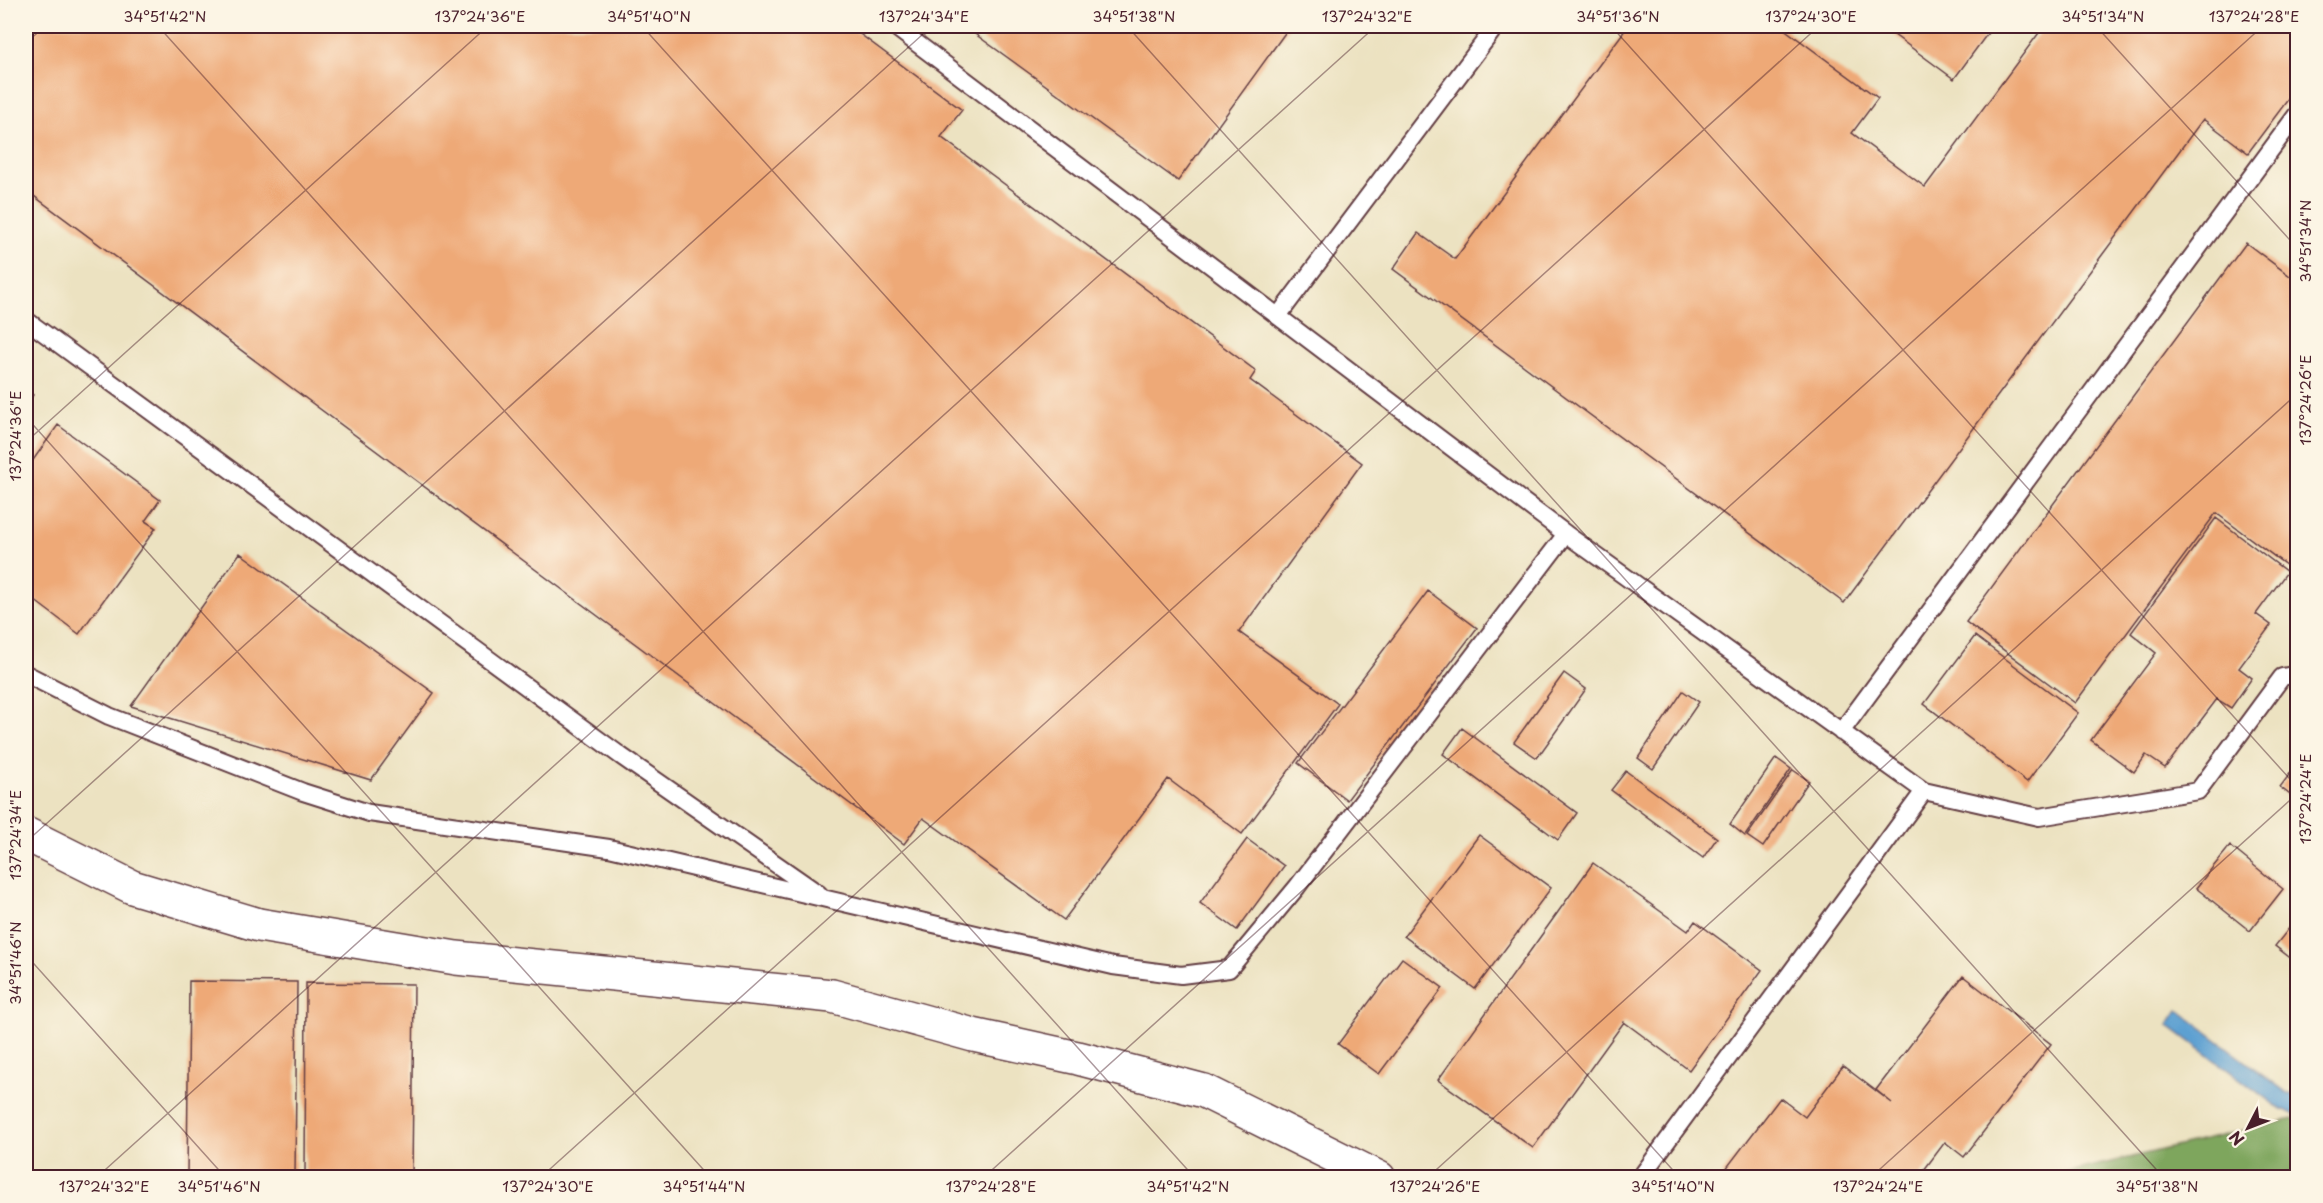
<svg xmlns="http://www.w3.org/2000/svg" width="2323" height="1203" viewBox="0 0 2323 1203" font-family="'Playpen Sans',sans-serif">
	<rect width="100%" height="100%" fill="#fcf5e5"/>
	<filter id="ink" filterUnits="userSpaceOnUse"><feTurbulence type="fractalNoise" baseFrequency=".0167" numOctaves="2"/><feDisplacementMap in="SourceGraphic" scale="12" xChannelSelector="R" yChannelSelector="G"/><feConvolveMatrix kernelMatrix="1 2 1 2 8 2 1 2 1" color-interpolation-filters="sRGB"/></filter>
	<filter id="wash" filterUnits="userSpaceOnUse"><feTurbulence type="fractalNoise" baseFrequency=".008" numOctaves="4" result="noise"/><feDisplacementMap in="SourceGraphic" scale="24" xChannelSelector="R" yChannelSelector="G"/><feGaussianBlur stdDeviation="1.35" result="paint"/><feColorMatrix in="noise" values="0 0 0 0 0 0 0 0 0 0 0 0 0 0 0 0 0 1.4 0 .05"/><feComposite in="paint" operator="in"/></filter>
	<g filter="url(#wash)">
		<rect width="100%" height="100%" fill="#ece2c1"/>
		<!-- forest -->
		<path fill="#7ea65d" stroke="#646244" stroke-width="1.5" d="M 2297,1118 L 2297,1177 L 2047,1177 Z"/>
		<!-- water -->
		<path fill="#5da0d1" stroke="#54607e" stroke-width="1.5" d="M 2178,1010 L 2286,1092 L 2297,1097 L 2297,1116 L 2275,1105 L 2168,1025 Z"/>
		<g id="blocks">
			<!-- building -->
			<path fill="#eea977" d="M 26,26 L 849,26 L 962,110 L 941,137 L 1256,371 L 1250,380 L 1362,463 L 1239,632 L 1338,704 L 1242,834 L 1168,779 L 1064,920 L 923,818 L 904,844 L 26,190 Z
				M 964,26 L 1290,26 L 1178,181 Z
				M 1628,26 L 1780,26 L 1878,98 L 1852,133 L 1925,187 L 2044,26 L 2298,26 L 2298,86 L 2248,153 L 2203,119 L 1844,603 L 1393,269 L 1418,233 L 1455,259 Z
				M 1882,26 L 1993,26 L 1954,79 Z
				M 2246,243 L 2298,282 L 2298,574 L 2216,513 L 2075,703 L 1966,622 Z
				M 26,389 L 33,395 L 26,406 Z
				M 58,425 L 160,500 L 145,521 L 156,528 L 79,634 L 26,594 L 26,470 Z
				M 2216,518 L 2287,572 L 2256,614 L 2271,625 L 2239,668 L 2252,678 L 2231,708 L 2217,699 L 2165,768 L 2146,755 L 2134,772 L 2091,740 L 2156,653 L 2131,633 Z
				M 240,553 L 434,693 L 371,780 L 131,706 Z
				M 1428,591 L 1477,628 L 1347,800 L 1298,763 Z
				M 1975,636 L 2078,713 L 2027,782 L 1924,704 Z
				M 1564,673 L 1586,689 L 1537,758 L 1514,742 Z
				M 1683,691 L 1699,702 L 1653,769 L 1638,758 Z
				M 1462,728 L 1577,813 L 1558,840 L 1443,754 Z
				M 1776,758 L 1791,769 L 1745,836 L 1730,824 Z
				M 2298,763 L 2298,801 L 2280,787 Z
				M 1793,770 L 1809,781 L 1763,847 L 1747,836 Z
				M 1626,771 L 1717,838 L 1703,858 L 1611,790 Z
				M 1479,835 L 1551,888 L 1475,989 L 1404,936 Z
				M 1247,839 L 1284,866 L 1237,930 L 1200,903 Z
				M 2230,846 L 2283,889 L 2250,931 L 2196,888 Z
				M 1593,863 L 1688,931 L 1695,921 L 1762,970 L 1689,1070 L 1624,1022 L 1533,1148 L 1438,1080 Z
				M 2298,917 L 2298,964 L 2275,946 Z
				M 1402,958 L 1443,988 L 1379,1074 L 1338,1044 Z
				M 1963,976 L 2051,1044 L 1964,1157 L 1945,1142 L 1918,1178 L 1727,1178 L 1722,1174 L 1780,1098 L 1805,1117 L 1843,1066 L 1892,1103 L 1876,1090 Z
				M 189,981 L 297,982 L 295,1178 L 187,1178 Z
				M 306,983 L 414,984 L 412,1178 L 305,1178 Z"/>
		</g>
	</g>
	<g filter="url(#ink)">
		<use href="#blocks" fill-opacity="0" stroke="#623c42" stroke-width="1.5"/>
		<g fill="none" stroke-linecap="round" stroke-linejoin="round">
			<!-- lane casing -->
			<g stroke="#623c42" stroke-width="20">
				<path id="lane" d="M 894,26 L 1566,534 L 1924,791 L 2039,817 L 2198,791 L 2282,677 L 2298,674
					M 1278,316 L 1496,26
					M 26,320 L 621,756 L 819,894
					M 26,674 L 109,716 L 303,792 L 369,813 L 609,848 L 1113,966 L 1181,975 L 1229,969 L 1297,887 L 1566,534
					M 1841,732 L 2298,113
					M 1640,1178 L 1924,791"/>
			</g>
			<!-- street casing -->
			<g stroke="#623c42" stroke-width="36">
				<path id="street" d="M 26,834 L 132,887 L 259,925 L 456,958 L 832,996 L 973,1035 L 1078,1058 L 1204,1091 L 1379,1178"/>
			</g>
			<!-- lane -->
			<use href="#lane" stroke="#fff" stroke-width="16"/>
			<!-- street -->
			<use href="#street" stroke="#fff" stroke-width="33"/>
		</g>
	</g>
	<!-- ticks -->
	<path fill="none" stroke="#4a1f2b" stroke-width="1.5" stroke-opacity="0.45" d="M 158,26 L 1195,1178M 642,26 L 1680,1178M 1127,26 L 2164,1178M 1611,26 L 2298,788M 2096,26 L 2298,249M 26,43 L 45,26M 26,417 L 711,1178M 26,442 L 488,26M 26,842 L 932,26M 26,955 L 226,1178M 96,1178 L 1376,26M 540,1178 L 1819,26M 983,1178 L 2263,26M 1427,1178 L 2298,393M 1870,1178 L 2298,793"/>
	<!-- margin -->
	<rect width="2323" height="1203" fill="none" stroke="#fcf5e5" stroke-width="66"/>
	<!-- north arrow -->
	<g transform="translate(2248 1128) rotate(228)" stroke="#fcf5e5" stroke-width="4.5" paint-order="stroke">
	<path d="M0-4.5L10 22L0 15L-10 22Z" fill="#4a1f2b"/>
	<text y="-9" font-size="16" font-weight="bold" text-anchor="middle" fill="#4a1f2b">N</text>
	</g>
	<rect x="33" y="33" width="2257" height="1137" fill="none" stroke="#4a1f2b" stroke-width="2"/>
	<g font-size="15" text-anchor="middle" fill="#4a1f2b">
		<text x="165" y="22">34°51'42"N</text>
		<text x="480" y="22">137°24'36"E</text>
		<text x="649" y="22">34°51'40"N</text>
		<text x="924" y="22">137°24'34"E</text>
		<text x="1134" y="22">34°51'38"N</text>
		<text x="1367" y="22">137°24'32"E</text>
		<text x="1618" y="22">34°51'36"N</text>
		<text x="1811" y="22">137°24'30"E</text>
		<text x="2103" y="22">34°51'34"N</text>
		<text x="2254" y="22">137°24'28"E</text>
		<text transform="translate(2306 241) rotate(-90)" y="5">34°51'34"N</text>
		<text transform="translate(2306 400) rotate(-90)" y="5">137°24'26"E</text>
		<text transform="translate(16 436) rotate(-90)" y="5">137°24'36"E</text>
		<text transform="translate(2306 799) rotate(-90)" y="5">137°24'24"E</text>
		<text transform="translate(16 835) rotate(-90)" y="5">137°24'34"E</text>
		<text transform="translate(16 963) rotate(-90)" y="5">34°51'46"N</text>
		<text x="104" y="1192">137°24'32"E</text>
		<text x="219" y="1192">34°51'46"N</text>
		<text x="548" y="1192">137°24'30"E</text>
		<text x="704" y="1192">34°51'44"N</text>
		<text x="991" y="1192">137°24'28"E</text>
		<text x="1188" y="1192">34°51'42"N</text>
		<text x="1435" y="1192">137°24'26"E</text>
		<text x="1673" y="1192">34°51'40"N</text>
		<text x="1878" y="1192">137°24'24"E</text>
		<text x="2157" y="1192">34°51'38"N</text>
	</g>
</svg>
